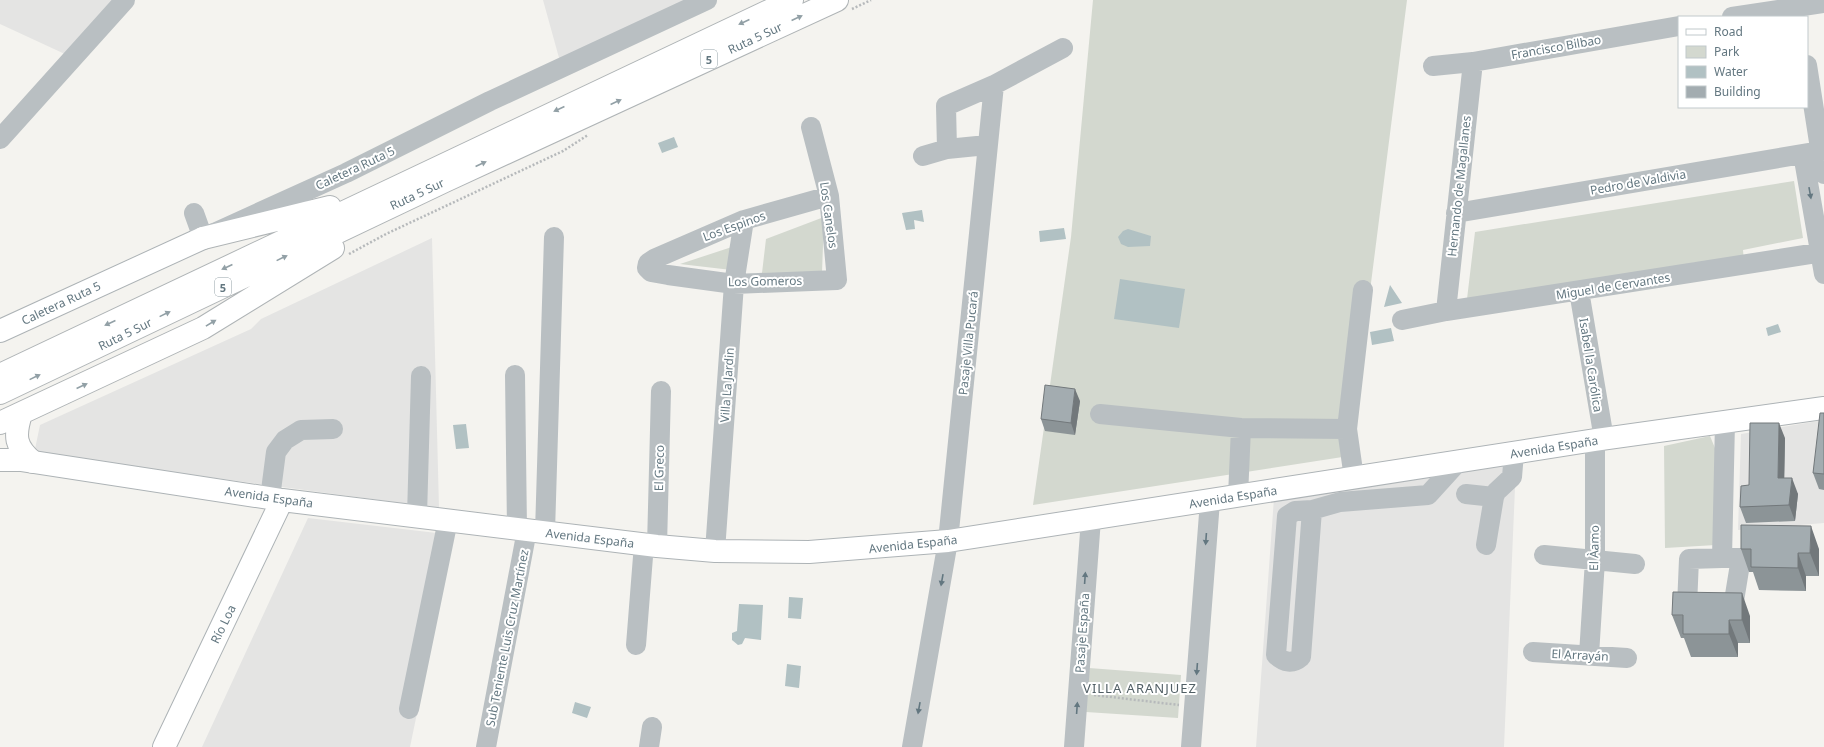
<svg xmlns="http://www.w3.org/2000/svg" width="1824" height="747" viewBox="0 0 1824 747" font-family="'Noto Sans',sans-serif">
	<rect width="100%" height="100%" fill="#f4f3ef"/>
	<!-- built -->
	<path fill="#e4e4e3" d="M 0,0 L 114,0 L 67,55 L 0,24 Z
		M 543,0 L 687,0 L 561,65 Z
		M 432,238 L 439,508 L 34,454 L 40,425 L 251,329 L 261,319 Z
		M 1824,420 L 1824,523 L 1738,530 L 1741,434 Z
		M 1516,464 L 1504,747 L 1256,747 L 1274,498 Z
		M 308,518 L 454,535 L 410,747 L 202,747 Z"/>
	<!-- green -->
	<path fill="#d3d8cf" d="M 1093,0 L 1407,0 L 1349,456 L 1033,505 L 1071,237 Z
		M 1794,181 L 1803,238 L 1743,250 L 1744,261 L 1702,269 L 1697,262 L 1631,275 L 1467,299 L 1475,232 Z
		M 824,217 L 822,273 L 762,273 L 766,239 Z
		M 744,243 L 740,271 L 680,264 Z
		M 1710,436 L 1717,453 L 1716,545 L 1665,548 L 1664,446 Z
		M 1089,668 L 1181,675 L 1178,718 L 1086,712 Z"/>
	<!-- water -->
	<path fill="#b1c1c3" d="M 674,137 L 678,147 L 662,153 L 658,143 Z
		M 922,210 L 924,222 L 914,220 L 915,229 L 906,230 L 902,213 Z
		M 1064,228 L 1066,239 L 1040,242 L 1039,231 Z
		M 1128,229 L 1151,236 L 1150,246 L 1128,247 L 1121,244 L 1118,237 L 1123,231 Z
		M 1120,279 L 1185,289 L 1179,328 L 1114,319 Z
		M 1390,285 L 1402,303 L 1384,307 Z
		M 1778,324 L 1781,332 L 1768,336 L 1766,328 Z
		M 1391,328 L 1394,341 L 1372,345 L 1370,332 Z
		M 466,424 L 469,448 L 456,449 L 453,425 Z
		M 789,597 L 803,598 L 801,619 L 788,618 Z
		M 739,604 L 763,605 L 761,640 L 745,638 L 742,644 L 738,645 L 732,640 L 732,633 L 737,631 Z
		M 787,664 L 801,666 L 799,688 L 785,686 Z
		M 575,702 L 591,707 L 587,718 L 572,713 Z"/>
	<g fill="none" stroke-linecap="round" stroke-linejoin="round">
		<!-- major casing -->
		<g stroke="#adb3b6" stroke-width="24">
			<path id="major" d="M 0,331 L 203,238
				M 14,459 L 282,500 L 657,546 L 715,551 L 809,552 L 948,541 L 1595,440 L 1824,408
				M 164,747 L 282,500"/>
		</g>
		<!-- highway casing -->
		<g stroke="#afb4b6" stroke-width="24">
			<path id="highway" d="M 203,238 L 330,207
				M 0,375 L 792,0
				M 0,393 L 445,181 L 837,0
				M 21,414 C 14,436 15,447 33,462
				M 0,423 L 203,328 L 333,248
				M 0,460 L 18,460"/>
		</g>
		<!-- path -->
		<path stroke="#b6b9bb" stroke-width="2.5" stroke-dasharray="2 2" stroke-linecap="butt" d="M 852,9 L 871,0
			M 349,254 L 386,234 L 563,151 L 588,135
			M 1094,695 L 1179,705"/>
		<!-- minor -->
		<path stroke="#b9bfc2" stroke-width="20" d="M 1732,17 L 1824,3
			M 1807,65 L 1824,174
			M 1433,66 L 1473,62 L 1679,26
			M 994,85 L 1063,48
			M 811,127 L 829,196 L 837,280 L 734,284 L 668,275 L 651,272 L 647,268 L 648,263 L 654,259 L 744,220 L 829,196
			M 0,139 L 125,0
			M 1803,154 L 1824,274
			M 923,156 L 947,149
			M 194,213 L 203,238 L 346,173 L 490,101 L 707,0
			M 1456,213 L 1820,151
			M 1579,291 L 1604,439
			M 1446,311 L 1473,62
			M 1402,320 L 1446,311 L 1824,252
			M 515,375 L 517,529
			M 1100,414 L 1241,428 L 1347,429 L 1354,478
			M 1347,429 L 1363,290
			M 1466,494 L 1494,497
			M 1238,496 L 1241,428
			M 270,498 L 276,452 L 285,440 L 301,430 L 333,429
			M 1312,510 L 1301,657 C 1293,664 1284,663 1276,655 L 1287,516 L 1295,511 L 1312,510 L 1340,502 L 1428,495 L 1458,462
			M 417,516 L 421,376
			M 545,532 L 554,237
			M 1486,545 L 1494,497 L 1496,492 L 1512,477 L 1514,453
			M 657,546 L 661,391
			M 715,551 L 734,284 L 744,220
			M 1544,555 L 1635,564
			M 1722,558 L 1741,558 L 1733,607 L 1687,606 L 1689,559 L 1722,558 L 1725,422
			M 636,645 L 644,544
			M 1533,652 L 1627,658
			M 1589,655 L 1595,560 L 1595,440
			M 409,709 L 448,520
			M 486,747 L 527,530
			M 649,747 L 652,727
			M 912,747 L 948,541 L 994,85 L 946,106 L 947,149 L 987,145
			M 1074,747 L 1091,519
			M 1191,747 L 1210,501"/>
		<!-- major -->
		<use href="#major" stroke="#fff" stroke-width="22"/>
		<!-- highway -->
		<use href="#highway" stroke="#fff" stroke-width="22"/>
	</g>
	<!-- wall -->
	<path fill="#8c9497" d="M 1080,401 L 1075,435 L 1045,431 L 1041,419 Z
		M 1824,413 L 1824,490 L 1819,489 L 1813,473 Z
		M 1785,438 L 1784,478 L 1798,494 L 1795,521 L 1746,523 L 1740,507 Z
		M 1741,549 L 1819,549 L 1819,576 L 1806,576 L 1806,591 L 1759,590 L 1753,572 L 1749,572 Z
		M 1672,615 L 1750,616 L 1750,643 L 1738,643 L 1738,657 L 1691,657 L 1684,638 L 1681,638 Z"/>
	<!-- shaded-wall -->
	<path fill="#72787b" d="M 1075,389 L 1080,401 L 1075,435 L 1071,423 Z
		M 1779,423 L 1785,438 L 1784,494 L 1778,478 Z
		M 1792,478 L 1798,494 L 1795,521 L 1789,505 Z
		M 1811,526 L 1819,549 L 1819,576 L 1810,553 Z
		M 1798,553 L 1806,576 L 1806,591 L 1798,568 Z
		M 1742,593 L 1750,616 L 1750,643 L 1742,620 Z
		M 1729,620 L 1738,643 L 1738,657 L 1729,634 Z"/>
	<!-- building -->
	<path fill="#a3acb0" stroke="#72787b" d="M 1045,385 L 1075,389 L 1071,423 L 1041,419 Z
		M 1820,413 L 1824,413 L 1824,474 L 1813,473 Z
		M 1750,423 L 1779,423 L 1778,478 L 1792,478 L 1789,505 L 1740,507 L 1741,486 L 1749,485 Z
		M 1741,525 L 1811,526 L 1810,553 L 1798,553 L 1798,568 L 1751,567 L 1751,549 L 1741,549 Z
		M 1673,592 L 1742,593 L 1742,620 L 1729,620 L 1729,634 L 1683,634 L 1683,615 L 1672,615 Z"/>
	<!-- one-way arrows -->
	<defs><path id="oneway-solid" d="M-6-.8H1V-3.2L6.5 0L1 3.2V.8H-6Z"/></defs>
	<g fill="#92a0a6">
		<use href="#oneway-solid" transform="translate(797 18) rotate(-25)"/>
		<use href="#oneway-solid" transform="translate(744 22) rotate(155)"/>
		<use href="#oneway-solid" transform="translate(616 102) rotate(-25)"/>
		<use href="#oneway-solid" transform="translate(559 109) rotate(155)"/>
		<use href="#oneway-solid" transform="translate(481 164) rotate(-25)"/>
		<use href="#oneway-solid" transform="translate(282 258) rotate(-26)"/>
		<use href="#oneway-solid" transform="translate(227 267) rotate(155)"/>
		<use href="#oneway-solid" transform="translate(165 314) rotate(-26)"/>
		<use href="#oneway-solid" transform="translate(110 323) rotate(155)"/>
		<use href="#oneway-solid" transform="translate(211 323) rotate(-31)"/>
		<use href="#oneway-solid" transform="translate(35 377) rotate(-26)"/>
		<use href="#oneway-solid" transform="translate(82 386) rotate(-25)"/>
	</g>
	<g fill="#637780">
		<use href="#oneway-solid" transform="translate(1810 193) rotate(80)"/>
		<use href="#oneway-solid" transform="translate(1206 539) rotate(94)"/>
		<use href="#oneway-solid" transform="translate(1085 578) rotate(-86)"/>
		<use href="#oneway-solid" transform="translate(942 580) rotate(100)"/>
		<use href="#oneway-solid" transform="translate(1197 669) rotate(94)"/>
		<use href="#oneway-solid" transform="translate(919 708) rotate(100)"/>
		<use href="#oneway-solid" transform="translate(1077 708) rotate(-86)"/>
	</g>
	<g text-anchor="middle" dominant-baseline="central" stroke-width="4" stroke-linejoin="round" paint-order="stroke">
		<!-- shield labels -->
		<g fill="#fff" stroke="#92a0a6" stroke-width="1">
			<rect x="701" y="50" width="16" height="18" rx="3"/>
			<rect x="215" y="278" width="16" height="18" rx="3"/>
		</g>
		<g font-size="11" font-weight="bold" fill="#637780">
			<text x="709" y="59">5</text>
			<text x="223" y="287">5</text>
		</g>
		<!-- street labels -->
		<g font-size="12" fill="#637780" stroke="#fff">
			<text transform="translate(755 38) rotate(-25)">Ruta 5 Sur</text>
			<text transform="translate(1556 47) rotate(-10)">Francisco Bilbao</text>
			<text transform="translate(355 168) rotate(-25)">Caletera Ruta 5</text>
			<text transform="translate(1638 182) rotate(-10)">Pedro de Valdivia</text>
			<text transform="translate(1459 186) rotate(-84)">Hernando de Magallanes</text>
			<text transform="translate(417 194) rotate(-25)">Ruta 5 Sur</text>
			<text transform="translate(829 215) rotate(82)">Los Canelos</text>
			<text transform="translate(734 226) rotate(-20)">Los Espinos</text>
			<text transform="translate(765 281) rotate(-1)">Los Gomeros</text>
			<text transform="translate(1613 286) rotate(-9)">Miguel de Cervantes</text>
			<text transform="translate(61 303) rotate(-25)">Caletera Ruta 5</text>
			<text transform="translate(125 334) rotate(-26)">Ruta 5 Sur</text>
			<text transform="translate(968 343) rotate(-84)">Pasaje Villa Pucará</text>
			<text transform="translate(1591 365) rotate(81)">Isabel la Carólica</text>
			<text transform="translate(727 385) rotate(-86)">Villa La Jardin</text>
			<text transform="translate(1554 447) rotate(-9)">Avenida España</text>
			<text transform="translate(659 468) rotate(-89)">El Greco</text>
			<text transform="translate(269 497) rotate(8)">Avenida España</text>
			<text transform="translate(1233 497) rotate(-9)">Avenida España</text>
			<text transform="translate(590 538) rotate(7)">Avenida España</text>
			<text transform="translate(913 544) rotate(-6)">Avenida España</text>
			<text transform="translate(1594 548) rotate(-89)">El Àamo</text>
			<text transform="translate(223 624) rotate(-64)">Río Loa</text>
			<text transform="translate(1082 633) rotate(-86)">Pasaje España</text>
			<text transform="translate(507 638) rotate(-79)">Sub Teniente Luis Cruz Martínez</text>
			<text transform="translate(1580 655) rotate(3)">El Arrayán</text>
		</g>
		<!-- neighbourhood labels -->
		<g font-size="13" letter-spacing="1" fill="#515f65" stroke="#fff">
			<text x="1140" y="688">VILLA ARANJUEZ</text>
		</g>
	</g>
	<!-- legend -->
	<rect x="1678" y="16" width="130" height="92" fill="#ffffff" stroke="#c1c9cc"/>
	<rect x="1686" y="29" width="20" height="6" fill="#ffffff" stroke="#c1c9cc"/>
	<text x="1714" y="36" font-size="12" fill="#637780">Road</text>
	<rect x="1686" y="46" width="20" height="12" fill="#d3d8cf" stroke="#c1c9cc"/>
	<text x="1714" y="56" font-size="12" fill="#637780">Park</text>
	<rect x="1686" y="66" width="20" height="12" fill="#b1c1c3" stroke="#c1c9cc"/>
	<text x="1714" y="76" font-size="12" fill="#637780">Water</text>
	<rect x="1686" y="86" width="20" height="12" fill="#a3acb0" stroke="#c1c9cc"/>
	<text x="1714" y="96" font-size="12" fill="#637780">Building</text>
</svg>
